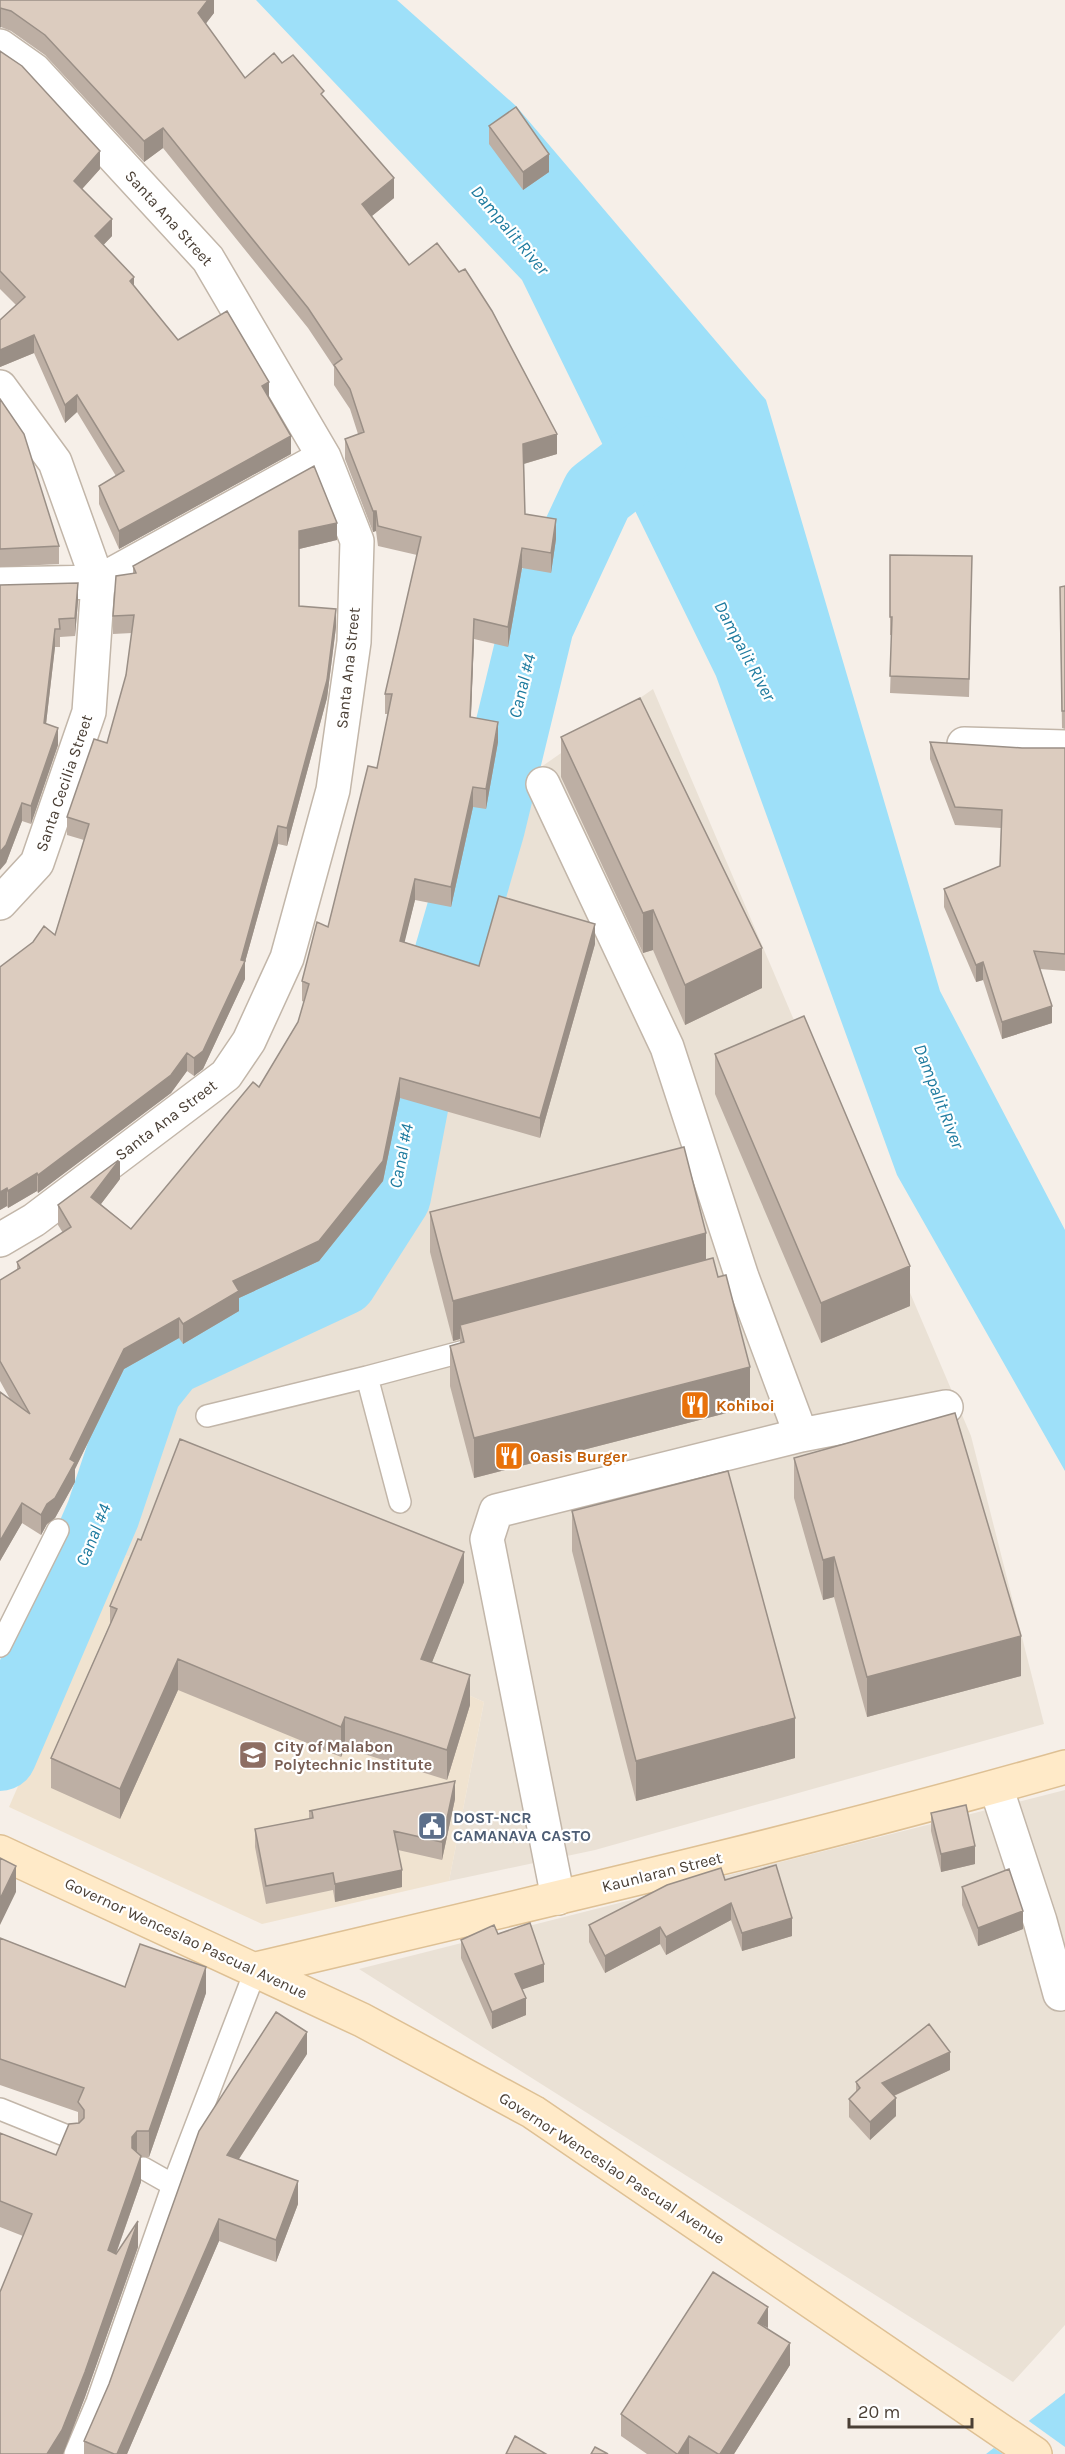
<svg xmlns="http://www.w3.org/2000/svg" width="1065" height="2454" viewBox="0 0 1065 2454" font-family="Karla,sans-serif">
	<rect width="100%" height="100%" fill="#f6efe8"/>
	<!-- residential -->
	<path fill="#eae1d5" d="M 653,689 L 971,1436 L 1044,1724 L 595,1850 L 449,1881 L 484,1702 L 303,1621 L 119,1553 L 168,1365 L 353,1312 L 366,1253 L 415,1188 L 521,781 Z
		M 1065,1790 L 1065,2325 L 1013,2382 L 359,1969 Z"/>
	<!-- education -->
	<path fill="#f0e3d0" d="M 119,1553 L 303,1621 L 484,1702 L 449,1881 L 262,1924 L 9,1807 Z"/>
	<!-- water -->
	<path fill="#9ee0f9" d="M 256,0 L 397,0 L 516,106 L 766,400 L 940,991 L 1065,1230 L 1065,1471 L 897,1175 L 716,676 L 522,280 Z
		M 1065,2393 L 1065,2454 L 986,2454 Z"/>
	<!-- pier -->
	<path fill="#f6efe8" d="M 1026,2419 L 1065,2447 L 1065,2454 L 1003,2454 L 991,2446 Z"/>
	<g fill="none" stroke-linecap="round" stroke-linejoin="round">
		<!-- river -->
		<path stroke="#9ee0f9" stroke-width="74" d="M 0,1754 L 103,1514 L 145,1389 L 169,1359 L 341,1279 L 394,1196 L 419,1066 L 488,827 L 537,625 L 598,494 L 651,453"/>
		<!-- lane casing -->
		<g stroke="#c2b6a9" stroke-width="24">
			<path id="lane" d="M 367,1377 L 476,1348
				M 207,1416 L 367,1377 L 400,1502
				M 0,1646 L 58,1530
				M 0,2109 L 72,2138
				M 143,2168 L 173,2185
				M 75,2454 L 97,2402 L 173,2185 L 256,1969"/>
		</g>
		<!-- street casing -->
		<g stroke="#c2b6a9" stroke-width="36">
			<path id="street" d="M 0,46 L 34,70 L 208,259 L 324,457 L 357,541 L 354,642 L 333,790 L 287,958 L 249,1041 L 226,1075 L 34,1220 L 0,1240
				M 0,387 L 55,462 L 98,582 L 89,712 L 37,863 L 0,903
				M 0,584 L 98,582 L 324,457
				M 964,744 L 1065,747
				M 543,784 L 667,1047 L 742,1277 L 801,1435
				M 996,1787 L 1040,1921 L 1060,1994
				M 558,1898 L 487,1539 L 496,1511 L 801,1435 L 946,1407"/>
		</g>
		<!-- secondary casing -->
		<g stroke="#dec094" stroke-width="36">
			<path id="secondary" d="M 0,1852 L 362,2020 L 533,2112 L 1035,2454
				M 256,1969 C 526,1905 798,1843 1065,1767"/>
		</g>
		<!-- lane -->
		<use href="#lane" stroke="#fff" stroke-width="21"/>
		<!-- street -->
		<use href="#street" stroke="#fff" stroke-width="33"/>
		<!-- secondary -->
		<use href="#secondary" stroke="#ffeac8" stroke-width="33"/>
	</g>
	<!-- wall -->
	<path fill="#bdafa4" d="M 0,0 L 214,0 L 214,13 L 205,24 L 245,78 L 282,63 L 324,97 L 394,198 L 372,216 L 557,454 L 524,464 L 525,514 L 556,539 L 551,573 L 522,568 L 508,647 L 474,639 L 471,717 L 498,742 L 486,809 L 473,807 L 451,907 L 415,900 L 404,942 L 479,966 L 595,944 L 540,1138 L 400,1098 L 383,1181 L 319,1261 L 239,1298 L 239,1311 L 183,1344 L 179,1338 L 124,1369 L 75,1469 L 75,1482 L 55,1518 L 47,1524 L 41,1535 L 22,1523 L 0,1561 L 0,1392 L 10,1399 L 0,1381 L 0,1280 L 17,1270 L 17,1262 L 63,1233 L 58,1225 L 58,1205 L 120,1179 L 101,1204 L 131,1229 L 259,1087 L 298,1022 L 304,1002 L 302,1001 L 302,981 L 328,927 L 377,768 L 388,714 L 385,714 L 385,694 L 417,555 L 378,546 L 376,531 L 373,532 L 345,459 L 345,439 L 358,434 L 350,409 L 334,385 L 334,367 L 308,328 L 163,148 L 144,162 L 45,55 L 11,31 L 1,27 Z
		M 0,51 L 100,169 L 82,189 L 112,236 L 103,245 L 134,286 L 178,340 L 269,398 L 291,454 L 119,549 L 99,504 L 99,486 L 116,476 L 77,412 L 65,423 L 34,353 L 0,367 L 0,320 L 16,305 L 0,289 Z
		M 489,126 L 549,172 L 523,190 L 489,144 Z
		M 0,399 L 59,546 L 59,564 L 0,567 Z
		M 337,540 L 299,549 L 299,606 L 336,627 L 327,698 L 287,846 L 278,844 L 245,962 L 245,979 L 203,1069 L 194,1076 L 187,1071 L 171,1093 L 38,1193 L 37,1191 L 8,1208 L 7,1206 L 0,1210 L 0,967 L 55,935 L 84,840 L 67,835 L 67,817 L 107,743 L 126,675 L 132,633 L 113,634 L 113,616 L 133,574 L 133,566 Z
		M 890,555 L 972,574 L 969,697 L 890,693 L 892,635 L 890,635 Z
		M 0,585 L 78,601 L 75,636 L 60,637 L 60,647 L 55,647 L 46,724 L 58,745 L 31,824 L 22,821 L 6,863 Z
		M 1065,586 L 1065,729 L 1062,728 L 1060,604 Z
		M 561,737 L 762,988 L 685,1025 L 653,950 L 643,953 L 561,777 Z
		M 930,742 L 1022,748 L 1065,748 L 1065,971 L 1040,969 L 1052,1023 L 1002,1039 L 983,980 L 976,982 L 944,907 L 944,889 L 1000,866 L 1001,828 L 955,825 L 930,759 Z
		M 715,1054 L 910,1306 L 821,1343 L 715,1094 Z
		M 430,1212 L 706,1259 L 750,1407 L 474,1478 L 450,1386 L 450,1346 L 460,1343 L 460,1339 L 453,1341 L 430,1252 Z
		M 794,1458 L 1021,1676 L 867,1717 L 834,1597 L 823,1600 L 794,1498 Z
		M 572,1511 L 795,1758 L 636,1801 L 572,1551 Z
		M 141,1540 L 464,1582 L 432,1662 L 470,1705 L 447,1780 L 345,1748 L 341,1757 L 178,1690 L 120,1819 L 51,1788 L 51,1758 L 110,1624 L 110,1606 Z
		M 455,1799 L 442,1860 L 398,1850 L 402,1887 L 335,1902 L 333,1890 L 266,1904 L 255,1847 L 255,1829 L 309,1819 L 309,1811 Z
		M 931,1813 L 975,1864 L 941,1872 L 931,1831 Z
		M 725,1880 L 792,1936 L 742,1951 L 731,1920 L 666,1955 L 660,1944 L 605,1973 L 589,1942 L 589,1925 Z
		M 962,1887 L 1023,1929 L 978,1946 L 962,1905 Z
		M 498,1934 L 544,1982 L 522,1989 L 526,2015 L 492,2029 L 461,1958 L 461,1940 Z
		M 0,1938 L 125,1987 L 206,1993 L 149,2157 L 141,2157 L 141,2182 L 116,2254 L 138,2247 L 85,2397 L 63,2454 L 0,2454 L 23,2236 L 0,2227 L 0,2133 L 56,2155 L 78,2123 L 78,2112 L 0,2085 Z
		M 307,2054 L 239,2159 L 298,2204 L 276,2262 L 219,2241 L 127,2454 L 84,2454 L 84,2441 L 109,2384 L 199,2131 Z
		M 950,2070 L 894,2096 L 896,2116 L 870,2140 L 849,2117 L 849,2099 L 856,2092 L 856,2082 Z
		M 767,2329 L 790,2365 L 734,2454 L 647,2454 L 621,2436 L 621,2414 Z"/>
	<!-- shaded-wall -->
	<path fill="#9a8f86" d="M 208,0 L 214,0 L 214,13 L 198,34 L 198,13 Z
		M 1,7 L 1,27 L 0,28 L 0,8 Z
		M 163,128 L 163,148 L 144,162 L 144,141 Z
		M 100,151 L 100,169 L 74,198 L 74,181 Z
		M 549,154 L 549,172 L 523,190 L 523,172 Z
		M 394,178 L 394,198 L 362,224 L 362,204 Z
		M 112,219 L 112,236 L 95,254 L 95,236 Z
		M 134,277 L 134,295 L 130,281 Z
		M 34,335 L 34,353 L 0,367 L 0,350 Z
		M 269,382 L 269,400 L 262,386 Z
		M 77,395 L 77,412 L 65,423 L 65,405 Z
		M 557,434 L 557,454 L 523,464 L 523,444 Z
		M 291,436 L 291,454 L 119,549 L 119,531 Z
		M 373,511 L 376,511 L 376,531 L 373,532 Z
		M 556,519 L 556,539 L 551,573 L 551,553 Z
		M 337,523 L 337,540 L 299,549 L 299,531 Z
		M 522,548 L 522,568 L 508,647 L 508,627 Z
		M 78,583 L 78,601 L 75,636 L 75,618 Z
		M 336,609 L 336,627 L 327,698 L 287,846 L 287,828 Z
		M 474,619 L 474,639 L 470,737 L 470,717 Z
		M 55,629 L 55,647 L 44,741 L 44,723 Z
		M 498,722 L 498,742 L 486,809 L 486,789 Z
		M 58,728 L 58,745 L 31,824 L 31,806 Z
		M 473,787 L 473,807 L 451,907 L 451,887 Z
		M 22,803 L 22,821 L 6,863 L 0,870 L 0,852 Z
		M 278,826 L 278,844 L 245,962 L 245,979 L 203,1069 L 194,1076 L 194,1058 L 241,960 Z
		M 415,879 L 415,900 L 400,961 L 400,941 Z
		M 653,910 L 653,950 L 643,953 L 643,913 Z
		M 595,924 L 595,944 L 540,1138 L 540,1118 Z
		M 762,948 L 762,988 L 685,1025 L 685,985 Z
		M 983,962 L 983,980 L 976,982 L 976,965 Z
		M 1052,1006 L 1052,1023 L 1002,1039 L 1002,1022 Z
		M 187,1053 L 187,1071 L 171,1093 L 38,1193 L 38,1175 Z
		M 400,1078 L 400,1098 L 383,1181 L 319,1261 L 239,1298 L 239,1311 L 183,1344 L 183,1324 Z
		M 120,1159 L 120,1179 L 91,1217 L 91,1197 Z
		M 37,1173 L 37,1191 L 8,1208 L 8,1191 Z
		M 7,1188 L 7,1206 L 0,1210 L 0,1192 Z
		M 706,1233 L 706,1273 L 460,1325 L 460,1339 L 453,1341 L 453,1301 Z
		M 910,1266 L 910,1306 L 821,1343 L 821,1303 Z
		M 179,1318 L 179,1338 L 124,1369 L 75,1469 L 75,1482 L 55,1518 L 47,1524 L 41,1535 L 41,1515 L 124,1349 Z
		M 750,1367 L 750,1407 L 474,1478 L 474,1438 Z
		M 22,1503 L 22,1523 L 0,1561 L 0,1541 Z
		M 464,1552 L 464,1582 L 421,1690 L 421,1659 Z
		M 834,1557 L 834,1597 L 823,1600 L 823,1560 Z
		M 1021,1636 L 1021,1676 L 867,1717 L 867,1677 Z
		M 178,1659 L 178,1690 L 120,1819 L 120,1789 Z
		M 470,1675 L 470,1705 L 447,1780 L 447,1750 Z
		M 345,1717 L 345,1748 L 341,1757 L 341,1727 Z
		M 795,1718 L 795,1758 L 636,1801 L 636,1761 Z
		M 455,1781 L 455,1799 L 442,1860 L 442,1842 Z
		M 975,1846 L 975,1864 L 941,1872 L 941,1854 Z
		M 16,1866 L 16,1892 L 0,1925 L 0,1899 Z
		M 402,1870 L 402,1887 L 335,1902 L 335,1884 Z
		M 731,1903 L 731,1920 L 666,1955 L 666,1937 Z
		M 1023,1911 L 1023,1929 L 978,1946 L 978,1928 Z
		M 792,1918 L 792,1936 L 742,1951 L 742,1933 Z
		M 660,1927 L 660,1944 L 605,1973 L 605,1956 Z
		M 544,1964 L 544,1982 L 515,1992 L 515,1974 Z
		M 206,1967 L 206,1993 L 149,2157 L 149,2131 Z
		M 526,1998 L 526,2015 L 492,2029 L 492,2012 Z
		M 307,2032 L 307,2054 L 227,2177 L 227,2155 Z
		M 950,2052 L 950,2070 L 882,2101 L 882,2083 Z
		M 896,2098 L 896,2116 L 870,2140 L 870,2122 Z
		M 137,2131 L 137,2157 L 132,2162 L 132,2137 Z
		M 141,2156 L 141,2182 L 108,2276 L 108,2250 Z
		M 298,2181 L 298,2204 L 276,2262 L 276,2240 Z
		M 219,2219 L 219,2241 L 127,2454 L 117,2454 Z
		M 138,2221 L 138,2247 L 85,2397 L 63,2454 L 47,2454 Z
		M 768,2307 L 768,2328 L 758,2323 Z
		M 790,2343 L 790,2365 L 734,2454 L 720,2454 Z
		M 689,2436 L 689,2454 L 678,2454 Z"/>
	<!-- building -->
	<path fill="#dcccbf" stroke="#9a8f86" stroke-width="1.5" d="M 0,0 L 208,0 L 198,13 L 245,78 L 274,53 L 282,63 L 293,55 L 324,91 L 321,94 L 394,178 L 362,204 L 409,265 L 437,243 L 459,272 L 465,269 L 492,311 L 557,434 L 523,444 L 525,514 L 556,519 L 551,553 L 522,548 L 508,627 L 474,619 L 470,717 L 498,722 L 486,789 L 473,787 L 451,887 L 415,879 L 400,941 L 479,966 L 499,896 L 595,924 L 540,1118 L 400,1078 L 383,1161 L 319,1241 L 233,1281 L 239,1291 L 183,1324 L 179,1318 L 124,1349 L 70,1459 L 75,1462 L 55,1498 L 47,1504 L 41,1515 L 22,1503 L 0,1541 L 0,1392 L 30,1414 L 0,1361 L 0,1280 L 20,1268 L 17,1262 L 71,1227 L 58,1205 L 120,1159 L 91,1197 L 131,1229 L 253,1082 L 259,1087 L 298,1022 L 309,984 L 302,981 L 317,922 L 328,927 L 368,766 L 377,768 L 392,694 L 385,694 L 421,537 L 378,526 L 376,511 L 373,511 L 345,439 L 364,432 L 350,389 L 334,365 L 342,359 L 308,308 L 163,128 L 144,141 L 45,35 L 11,11 L 0,8 Z
		M 0,51 L 22,66 L 100,151 L 74,181 L 112,219 L 95,236 L 134,277 L 130,281 L 178,340 L 227,311 L 269,382 L 262,386 L 291,436 L 119,531 L 99,486 L 124,471 L 77,395 L 65,405 L 34,335 L 0,350 L 0,320 L 25,297 L 0,271 Z
		M 516,107 L 549,154 L 523,172 L 489,126 Z
		M 0,399 L 24,434 L 59,546 L 0,549 Z
		M 314,466 L 337,523 L 299,531 L 299,606 L 336,609 L 327,680 L 287,828 L 278,826 L 241,960 L 245,961 L 203,1051 L 194,1058 L 187,1053 L 171,1075 L 38,1175 L 37,1173 L 8,1191 L 7,1188 L 0,1192 L 0,967 L 33,942 L 44,926 L 55,935 L 89,824 L 67,817 L 94,739 L 107,743 L 126,675 L 134,615 L 113,616 L 116,576 L 136,573 L 133,566 Z
		M 890,555 L 972,556 L 969,679 L 890,676 L 892,617 L 890,617 Z
		M 78,583 L 75,618 L 59,619 L 60,629 L 55,629 L 44,723 L 58,728 L 31,806 L 22,803 L 6,845 L 0,852 L 0,585 Z
		M 1065,586 L 1065,711 L 1062,711 L 1060,587 Z
		M 640,698 L 762,948 L 685,985 L 653,910 L 643,913 L 561,737 Z
		M 930,742 L 1022,748 L 1065,748 L 1065,954 L 1034,951 L 1052,1006 L 1002,1022 L 983,962 L 976,965 L 944,889 L 1000,866 L 1002,810 L 955,807 Z
		M 804,1016 L 910,1266 L 821,1303 L 715,1054 Z
		M 684,1147 L 706,1233 L 453,1301 L 430,1212 Z
		M 713,1258 L 718,1277 L 726,1275 L 750,1367 L 474,1438 L 450,1346 L 464,1342 L 460,1325 Z
		M 955,1413 L 1021,1636 L 867,1677 L 834,1557 L 823,1560 L 794,1458 Z
		M 180,1439 L 464,1552 L 421,1659 L 470,1675 L 447,1750 L 345,1717 L 341,1727 L 178,1659 L 120,1789 L 51,1758 L 117,1609 L 110,1606 L 138,1539 L 141,1540 Z
		M 728,1471 L 795,1718 L 636,1761 L 572,1511 Z
		M 455,1781 L 442,1842 L 394,1831 L 402,1870 L 335,1884 L 333,1873 L 266,1886 L 255,1829 L 313,1818 L 312,1811 L 309,1811 Z
		M 966,1805 L 975,1846 L 941,1854 L 931,1813 Z
		M 0,1858 L 16,1866 L 0,1899 Z
		M 776,1865 L 792,1918 L 742,1933 L 731,1903 L 666,1937 L 660,1927 L 605,1956 L 589,1925 L 667,1885 L 721,1868 L 725,1880 Z
		M 1009,1869 L 1023,1911 L 978,1928 L 962,1887 Z
		M 530,1923 L 544,1964 L 515,1974 L 526,1998 L 492,2012 L 461,1940 L 494,1925 L 498,1934 Z
		M 0,1938 L 125,1987 L 140,1944 L 206,1967 L 149,2131 L 137,2131 L 132,2137 L 132,2148 L 141,2156 L 108,2250 L 116,2254 L 138,2221 L 85,2372 L 62,2430 L 47,2454 L 0,2454 L 0,2292 L 32,2214 L 0,2201 L 0,2133 L 56,2155 L 69,2124 L 79,2123 L 84,2118 L 84,2110 L 78,2102 L 84,2088 L 0,2059 Z
		M 276,2012 L 307,2032 L 227,2155 L 298,2181 L 276,2240 L 219,2219 L 117,2454 L 114,2454 L 84,2441 L 109,2384 L 199,2131 Z
		M 929,2024 L 950,2052 L 882,2083 L 896,2098 L 870,2122 L 849,2099 L 860,2088 L 856,2082 Z
		M 713,2272 L 768,2307 L 758,2323 L 790,2343 L 720,2454 L 718,2454 L 689,2436 L 678,2454 L 677,2454 L 621,2414 Z
		M 515,2436 L 546,2454 L 506,2454 Z
		M 595,2447 L 608,2454 L 591,2454 Z"/>
	<!-- icons -->
	<defs>
		<g id="restaurant-square" transform="scale(1.5)"><rect x="-9" y="-9" width="18" height="18" rx="4" fill="#e8710a" stroke="#fff"/><path d="M-5-6h1v4h1v-4h1v4h1v-4h1v5L-1.5 .5V6h-2V.5L-5-1ZM5-6V6H3V1.5H1.5Q1.5-4 5-6Z" fill="#fff"/></g>
		<g id="university-square" transform="scale(1.5)"><rect x="-9" y="-9" width="18" height="18" rx="4" fill="#8d6e63" stroke="#fff"/><path d="M0-5L7-2L0 1L-7-2ZM-4 1L0 2.5L4 1V4Q0 6-4 4Z" fill="#fff"/></g>
		<g id="civic-square" transform="scale(1.5)"><rect x="-9" y="-9" width="18" height="18" rx="4" fill="#5c6f8a" stroke="#fff"/><path d="M-.6-6.5H3V-4.5H.6V-3L4-1V1h2V6H-6V1h2V-1L-.6-3ZM-1.2 2.5V6h2.4V2.5Z" fill="#fff"/></g>
	</defs>
	<g fill-rule="evenodd">
		<use href="#restaurant-square" x="695" y="1405"/>
		<use href="#restaurant-square" x="509" y="1456"/>
		<use href="#university-square" x="253" y="1755"/>
		<use href="#civic-square" x="432" y="1826"/>
	</g>
	<g text-anchor="middle" dominant-baseline="central" stroke-width="4.5" stroke-linejoin="round" paint-order="stroke">
		<!-- street labels -->
		<g font-size="16" fill="#4a3f35" stroke="#fff">
			<text transform="translate(169 218) rotate(48)">Santa Ana Street</text>
			<text transform="translate(348 668) rotate(-84)">Santa Ana Street</text>
			<text transform="translate(64 783) rotate(-71)">Santa Cecilia Street</text>
			<text transform="translate(166 1120) rotate(-37)">Santa Ana Street</text>
			<text transform="translate(662 1872) rotate(-14)">Kaunlaran Street</text>
			<text transform="translate(186 1938) rotate(25)">Governor Wenceslao Pascual Avenue</text>
			<text transform="translate(612 2168) rotate(33)">Governor Wenceslao Pascual Avenue</text>
		</g>
		<!-- food labels -->
		<g font-size="16" font-weight="bold" fill="#c56008" stroke="#fff" text-anchor="start">
			<text x="716" y="1405">Kohiboi</text>
			<text x="530" y="1456">Oasis Burger</text>
		</g>
		<!-- education labels -->
		<g font-size="16" font-weight="bold" fill="#785e54" stroke="#fff" text-anchor="start">
			<text x="274" y="1746">City of Malabon<tspan x="274" dy="18">Polytechnic Institute</tspan></text>
		</g>
		<!-- service labels -->
		<g font-size="16" font-weight="bold" fill="#4e5e75" stroke="#fff" text-anchor="start">
			<text x="453" y="1817">DOST-NCR<tspan x="453" dy="18">CAMANAVA CASTO</tspan></text>
		</g>
		<!-- water labels -->
		<g font-size="18" font-style="italic" fill="#1e7b9f" stroke="#fff">
			<text transform="translate(510 230) rotate(50)">Dampalit River</text>
			<text transform="translate(745 651) rotate(62)">Dampalit River</text>
			<text transform="translate(522 686) rotate(-76)">Canal #4</text>
			<text transform="translate(939 1096) rotate(69)">Dampalit River</text>
			<text transform="translate(401 1156) rotate(-79)">Canal #4</text>
			<text transform="translate(93 1535) rotate(-68)">Canal #4</text>
		</g>
	</g>
	<!-- scale -->
	<path d="M849 2418v9h123v-9" fill="none" stroke="#4a3f35" stroke-width="3"/>
	<text x="858" y="2418" font-size="18" fill="#4a3f35" stroke="#ffffff" stroke-width="4.5" paint-order="stroke">20 m</text>
</svg>
